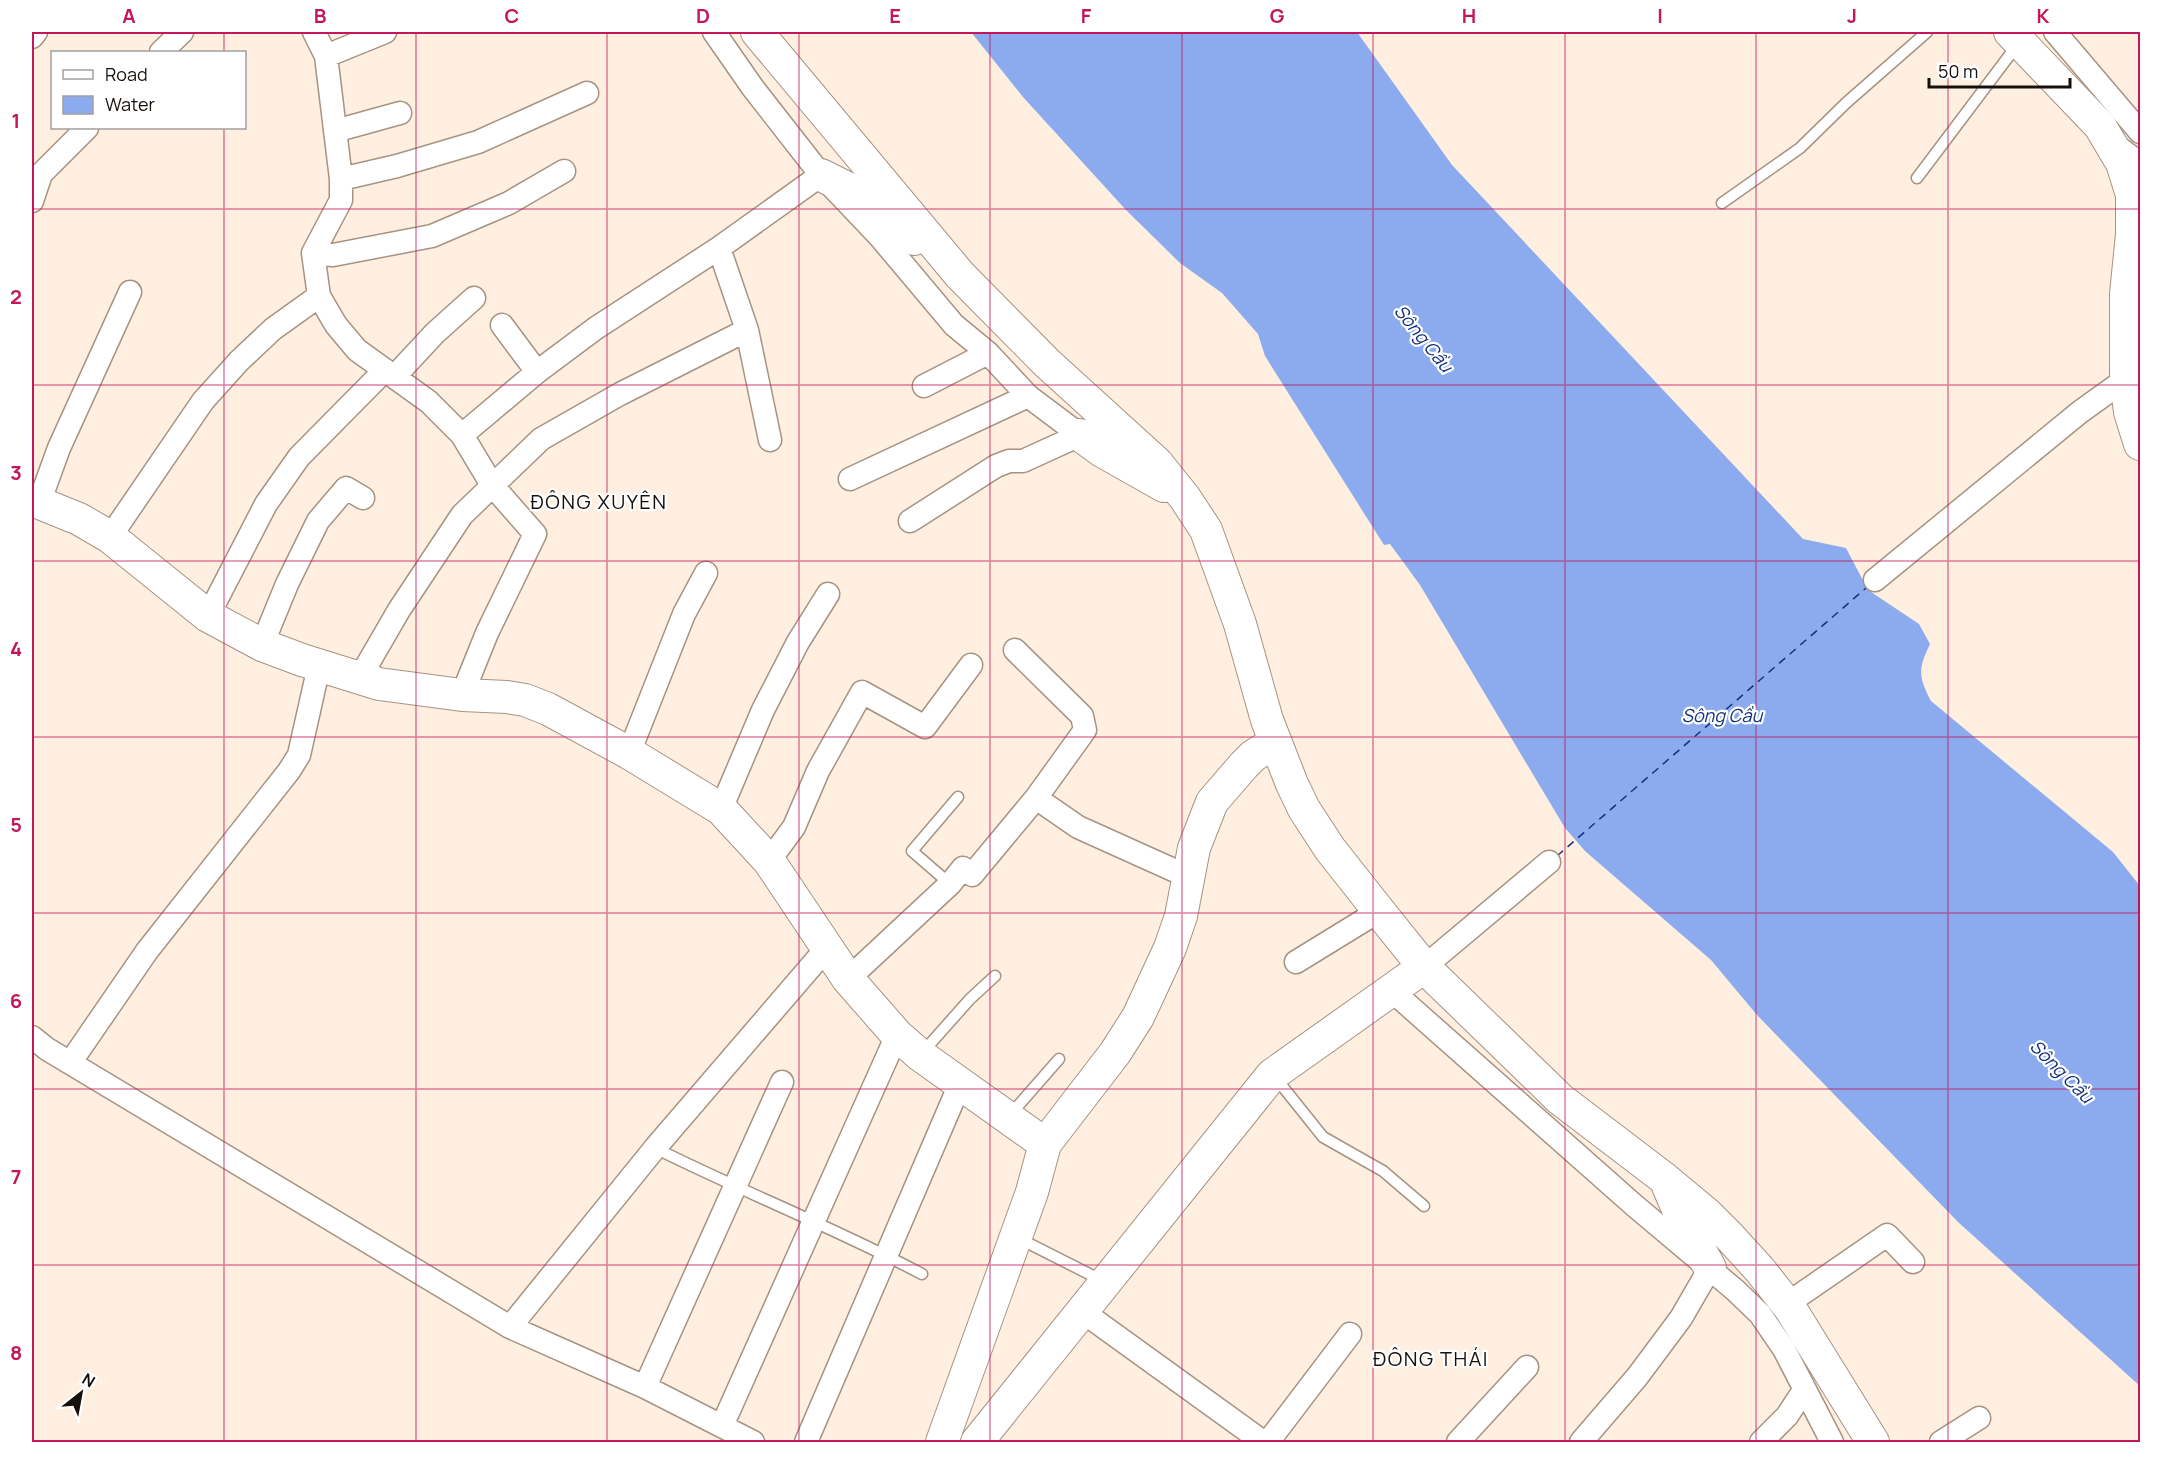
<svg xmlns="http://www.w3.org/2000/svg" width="2172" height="1474" viewBox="0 0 2172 1474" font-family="Manrope,sans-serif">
	<rect width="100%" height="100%" fill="#ffefe0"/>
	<!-- water -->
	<path fill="#8babee" d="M 971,32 L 1357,32 L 1452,165 L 1803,539 L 1846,548 L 1868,590 L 1919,624 L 1930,644 C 1918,669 1918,676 1931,701 L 2113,852 L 2140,886 L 2140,1386 L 1958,1222 L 1757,1015 L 1711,960 L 1585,851 L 1565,828 L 1420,585 L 1390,544 L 1384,545 L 1265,356 L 1258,334 L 1222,293 L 1180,263 L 1126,210 L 1023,97 Z"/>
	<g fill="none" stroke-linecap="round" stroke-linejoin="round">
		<!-- ferry -->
		<path stroke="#13317c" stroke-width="1.5" stroke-dasharray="8 6" stroke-linecap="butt" d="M 1557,856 L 1866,588"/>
		<!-- lane casing -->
		<g stroke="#a69382" stroke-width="13">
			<path id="lane" d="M 2121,142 L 2140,156
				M 1917,178 L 2018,44
				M 1722,203 L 1800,148 L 1846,103 L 1927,32
				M 950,884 L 912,851 L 958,797
				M 922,1053 L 970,999 L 995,976
				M 1275,1077 L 1323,1137 L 1383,1171 L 1424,1206
				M 1010,1115 L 1059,1059
				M 655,1148 C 743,1192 835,1228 922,1274
				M 1018,1238 L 1103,1281"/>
		</g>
		<!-- street casing -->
		<g stroke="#a69382" stroke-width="25">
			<path id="street" d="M 314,32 L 326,56 L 341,179 L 341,200 L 313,253 L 319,296 L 336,325 L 357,350 L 429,402 L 462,435 L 492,485 L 535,534 L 487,633 L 462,695
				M 714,32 L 753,88 L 821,175 L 880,237 L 954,325 L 988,353 L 1028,396 L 1080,435 L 1023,461 L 1009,461 L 996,466 L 910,521
				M 2055,32 L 2140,132
				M 32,37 L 36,32
				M 161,52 L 182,32
				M 326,56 L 385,32
				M 335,131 L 400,113
				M 341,179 L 397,166 L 478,142 L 587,93
				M 32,201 L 41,174 L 87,128
				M 719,248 L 747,330 L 770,440
				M 313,253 L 333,255 L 432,236 L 509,203 L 564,171
				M 502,325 L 537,372
				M 395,376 L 435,333 L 474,298
				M 924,386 L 988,353
				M 462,435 L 537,372 L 596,328 L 719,248 L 821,175
				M 850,479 L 1028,396
				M 39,503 L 59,448 L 130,292
				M 110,537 L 203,401 L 239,361 L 273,329 L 319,296
				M 1875,580 L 2080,412 L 2126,379 L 2134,370
				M 208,616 L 266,504 L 299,457 L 385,370
				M 262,645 L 287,584 L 318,521 L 346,488 L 363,498
				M 359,679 L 399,610 L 462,515 L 541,439 L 620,394 L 747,330
				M 629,753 L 684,614 L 706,573
				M 1036,798 L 1078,827 L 1189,877
				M 721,809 L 763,710 L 798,642 L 828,594
				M 769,861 L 794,827 L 818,771 L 862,692 L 925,727 L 971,665
				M 1296,962 L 1379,911
				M 1424,967 L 1549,862
				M 848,979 L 950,884 L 963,868 L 972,875 L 1036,798 L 1085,730 L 1082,716 L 1015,650
				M 1391,990 L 1635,1206 L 1735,1290 L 1760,1314 L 1784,1349 L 1832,1442
				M 32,1037 L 47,1049 L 510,1327 L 645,1387 L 753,1442
				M 70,1063 L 147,951 L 289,771 L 299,755 L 319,666
				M 1787,1304 L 1887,1235 L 1913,1262
				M 1083,1312 L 1263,1442
				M 510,1327 L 655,1148 L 826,949
				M 645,1387 L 782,1082
				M 722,1426 L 897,1035
				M 806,1442 L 960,1084
				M 1268,1442 L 1350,1334
				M 1458,1442 L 1527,1367
				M 1581,1442 L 1637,1377 L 1681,1318 L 1710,1268
				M 1761,1442 L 1787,1416 L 1804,1390
				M 1941,1442 L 1979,1418"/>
		</g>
		<!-- secondary casing -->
		<g stroke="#a69382" stroke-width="34">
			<path id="secondary" d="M 757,32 L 960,275 L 1047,363 L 1157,463 L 1185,498 L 1206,530 L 1240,624 L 1267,720 L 1292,784 L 1304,809 L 1330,849 L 1379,911 L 1424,967 L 1560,1099 L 1665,1179 L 1707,1214 L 1729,1236 L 1760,1270 L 1790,1308 L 1873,1442
				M 2010,32 L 2100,126 L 2122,163 L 2132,195 L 2132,234 L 2126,294 L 2126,379 L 2130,412 L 2140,444
				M 821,175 L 847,188 L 914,239
				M 1080,435 L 1102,451 L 1164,486
				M 32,500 L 79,519 L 110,537 L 208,616 L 262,645 L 302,660 L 379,684 L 462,695 L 507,697 L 525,700 L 548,709 L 629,753 L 721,809 L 769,861 L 848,979 L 897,1035 L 920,1055 L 1045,1144
				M 1668,1186 L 1680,1214 L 1710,1268
				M 942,1442 L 1032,1192 L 1045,1144 L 1115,1053 L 1138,1017 L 1170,948 L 1181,916 L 1194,848 L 1212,802 L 1244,765 L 1253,756 L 1275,742
				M 977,1442 L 1272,1075 L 1424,967"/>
		</g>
		<!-- lane -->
		<use href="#lane" stroke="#fff" stroke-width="10"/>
		<!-- street -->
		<use href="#street" stroke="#fff" stroke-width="22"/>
		<!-- secondary -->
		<use href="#secondary" stroke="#fff" stroke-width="32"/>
	</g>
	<!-- grid -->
	<path fill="none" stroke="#c2185b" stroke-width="1.5" stroke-opacity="0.55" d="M 224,32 L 224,52M 416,32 L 416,1442M 607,32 L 607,1442M 799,32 L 799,1442M 990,32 L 990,1442M 1182,32 L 1182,1442M 1373,32 L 1373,1442M 1565,32 L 1565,1442M 1756,32 L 1756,1442M 1948,32 L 1948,1442M 224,128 L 224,1442M 32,209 L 2140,209M 32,385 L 2140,385M 32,561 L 2140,561M 32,737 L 2140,737M 32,913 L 2140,913M 32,1089 L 2140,1089M 32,1265 L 2140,1265"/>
	<g text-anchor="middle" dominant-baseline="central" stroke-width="4.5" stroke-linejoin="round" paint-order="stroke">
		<!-- water labels -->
		<g font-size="18" font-style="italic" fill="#13317c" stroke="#fff">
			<text transform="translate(1424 338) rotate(51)">Sông Cầu</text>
			<text x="1722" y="715">Sông Cầu</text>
			<text transform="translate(2062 1071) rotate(45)">Sông Cầu</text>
		</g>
		<!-- quarter labels -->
		<g font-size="20" letter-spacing="1.5" fill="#16100a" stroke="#fff">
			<text x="599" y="501">ĐÔNG XUYÊN</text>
			<text x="1431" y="1358">ĐÔNG THÁI</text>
		</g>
	</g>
	<!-- border -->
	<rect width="2172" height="1474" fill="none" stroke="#ffffff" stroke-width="66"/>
	<!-- legend -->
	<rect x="51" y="51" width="195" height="78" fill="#ffffff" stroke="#a29f9d" stroke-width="1.5"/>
	<rect x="63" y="70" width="30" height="9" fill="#ffffff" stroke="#a29f9d" stroke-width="1.5"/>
	<text x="105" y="81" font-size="18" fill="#16100a">Road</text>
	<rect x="63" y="96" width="30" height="18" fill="#8babee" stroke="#a29f9d" stroke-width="1.5"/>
	<text x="105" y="111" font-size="18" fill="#16100a">Water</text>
	<!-- north arrow -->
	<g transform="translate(81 1393) rotate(31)" stroke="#ffffff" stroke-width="4.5" paint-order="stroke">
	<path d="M0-4.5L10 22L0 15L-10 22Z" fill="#16100a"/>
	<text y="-9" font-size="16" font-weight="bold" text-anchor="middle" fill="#16100a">N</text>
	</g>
	<!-- scale -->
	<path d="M1929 78v9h141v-9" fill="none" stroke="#16100a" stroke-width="3"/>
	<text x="1938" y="78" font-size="18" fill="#16100a" stroke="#ffffff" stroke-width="4.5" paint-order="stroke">50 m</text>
	<rect x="33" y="33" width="2106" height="1408" fill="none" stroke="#c2185b" stroke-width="2"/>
	<g font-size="20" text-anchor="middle" font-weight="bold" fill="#c2185b">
		<text x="129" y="23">A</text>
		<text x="320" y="23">B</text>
		<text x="512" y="23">C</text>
		<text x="703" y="23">D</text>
		<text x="895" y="23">E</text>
		<text x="1086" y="23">F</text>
		<text x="1277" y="23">G</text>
		<text x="1469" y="23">H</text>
		<text x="1660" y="23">I</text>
		<text x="1852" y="23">J</text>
		<text x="2043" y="23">K</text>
		<text x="16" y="128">1</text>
		<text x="16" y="304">2</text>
		<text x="16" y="480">3</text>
		<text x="16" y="656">4</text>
		<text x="16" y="832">5</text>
		<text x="16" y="1008">6</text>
		<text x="16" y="1184">7</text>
		<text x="16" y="1360">8</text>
	</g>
</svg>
